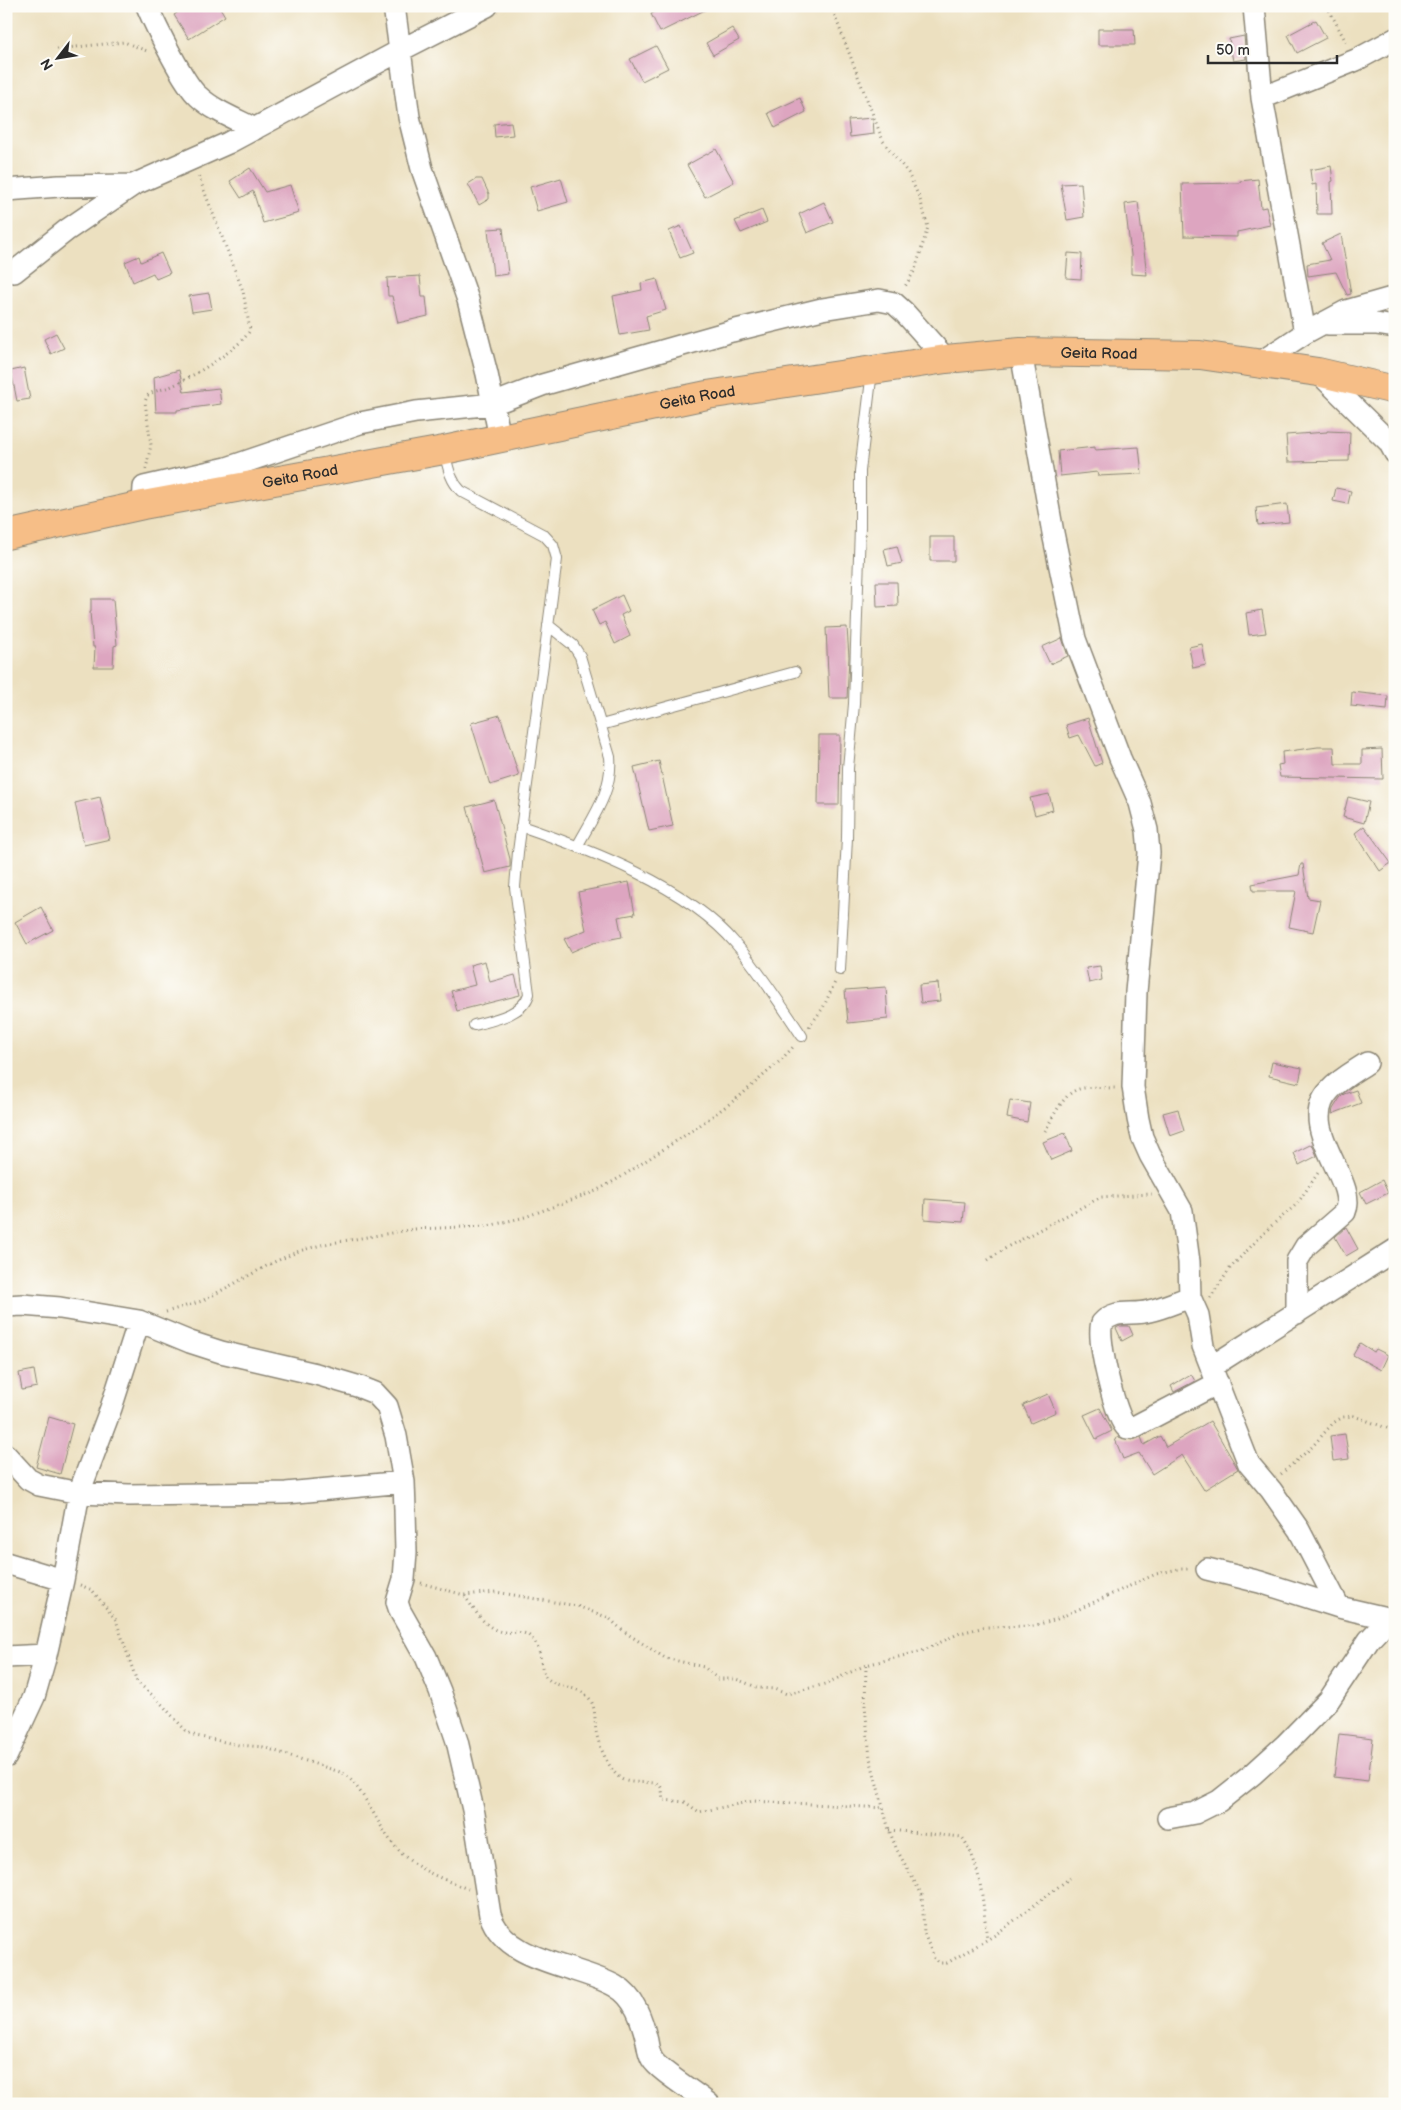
<svg xmlns="http://www.w3.org/2000/svg" width="1401" height="2110" viewBox="0 0 1401 2110" font-family="'Balsamiq Sans',sans-serif">
	<rect width="100%" height="100%" fill="#fdfcf7"/>
	<filter id="ink" filterUnits="userSpaceOnUse"><feTurbulence type="fractalNoise" baseFrequency=".02" numOctaves="2"/><feDisplacementMap in="SourceGraphic" scale="10" xChannelSelector="R" yChannelSelector="G"/><feConvolveMatrix kernelMatrix="1 2 1 2 8 2 1 2 1" color-interpolation-filters="sRGB"/></filter>
	<filter id="wash" filterUnits="userSpaceOnUse"><feTurbulence type="fractalNoise" baseFrequency=".0096" numOctaves="4" result="noise"/><feDisplacementMap in="SourceGraphic" scale="20" xChannelSelector="R" yChannelSelector="G"/><feGaussianBlur stdDeviation="1.12" result="paint"/><feColorMatrix in="noise" values="0 0 0 0 0 0 0 0 0 0 0 0 0 0 0 0 0 1.4 0 .05"/><feComposite in="paint" operator="in"/></filter>
	<g filter="url(#wash)">
		<rect width="100%" height="100%" fill="#ece0c0"/>
		<g id="blocks">
			<!-- building -->
			<path fill="#dda5c0" d="M 187,6 L 219,6 L 225,16 L 189,39 L 174,15 Z
				M 667,6 L 713,6 L 660,32 L 651,14 Z
				M 1316,20 L 1326,38 L 1297,53 L 1288,35 Z
				M 732,28 L 739,40 L 713,55 L 706,43 Z
				M 1098,29 L 1134,29 L 1135,45 L 1098,45 Z
				M 1244,36 L 1246,59 L 1233,61 L 1229,39 Z
				M 656,46 L 668,68 L 642,81 L 630,59 Z
				M 800,98 L 806,112 L 775,128 L 768,113 Z
				M 873,118 L 874,134 L 850,137 L 848,120 Z
				M 511,122 L 513,135 L 495,137 L 494,124 Z
				M 716,149 L 734,182 L 705,197 L 687,165 Z
				M 1331,166 L 1333,181 L 1331,182 L 1332,214 L 1317,214 L 1316,184 L 1312,185 L 1310,170 Z
				M 250,168 L 265,192 L 290,185 L 299,213 L 263,223 L 253,191 L 241,198 L 230,181 Z
				M 561,178 L 568,202 L 537,211 L 530,187 Z
				M 476,179 L 482,179 L 489,194 L 489,199 L 479,205 L 468,184 Z
				M 1258,179 L 1261,208 L 1266,207 L 1270,225 L 1237,232 L 1237,237 L 1184,236 L 1182,184 L 1240,183 L 1240,181 Z
				M 1081,183 L 1084,217 L 1067,220 L 1061,184 Z
				M 824,202 L 833,222 L 807,233 L 799,214 Z
				M 1138,202 L 1147,275 L 1131,274 L 1131,255 L 1125,204 Z
				M 762,210 L 767,222 L 741,233 L 735,221 Z
				M 681,226 L 693,253 L 680,258 L 669,231 Z
				M 503,228 L 508,274 L 493,276 L 488,229 Z
				M 1341,234 L 1351,294 L 1347,295 L 1336,272 L 1308,276 L 1307,264 L 1330,260 L 1322,243 Z
				M 161,253 L 170,273 L 156,279 L 153,273 L 133,282 L 125,262 L 139,256 L 141,262 Z
				M 1068,253 L 1082,254 L 1081,279 L 1066,278 Z
				M 420,276 L 422,297 L 426,297 L 428,316 L 398,323 L 392,296 L 388,296 L 387,278 Z
				M 657,279 L 666,310 L 646,316 L 649,330 L 620,335 L 613,296 L 642,290 L 641,283 Z
				M 209,293 L 212,309 L 192,312 L 189,296 Z
				M 56,333 L 64,348 L 51,354 L 44,339 Z
				M 24,368 L 30,399 L 17,401 L 11,371 Z
				M 179,370 L 184,392 L 219,388 L 221,404 L 177,410 L 177,412 L 156,412 L 154,377 Z
				M 1327,431 L 1350,432 L 1349,461 L 1288,462 L 1286,435 L 1327,432 Z
				M 1095,447 L 1095,450 L 1139,447 L 1142,474 L 1098,476 L 1097,472 L 1060,476 L 1058,451 Z
				M 1336,488 L 1351,491 L 1348,504 L 1333,501 Z
				M 1287,504 L 1289,522 L 1258,525 L 1256,508 Z
				M 930,537 L 954,537 L 954,561 L 930,561 Z
				M 897,546 L 902,563 L 888,566 L 884,549 Z
				M 876,582 L 897,582 L 898,606 L 877,607 Z
				M 622,595 L 629,611 L 621,615 L 630,636 L 615,644 L 605,622 L 599,625 L 592,610 Z
				M 91,599 L 113,599 L 117,645 L 114,646 L 113,667 L 94,667 L 95,647 L 93,647 L 90,612 L 91,612 Z
				M 1262,610 L 1266,633 L 1249,635 L 1246,613 Z
				M 847,627 L 849,657 L 847,698 L 829,698 L 826,628 Z
				M 1062,638 L 1068,656 L 1050,664 L 1042,647 Z
				M 1202,644 L 1206,665 L 1193,668 L 1189,647 Z
				M 1352,692 L 1388,696 L 1387,710 L 1351,706 Z
				M 500,715 L 519,776 L 490,785 L 471,723 Z
				M 1088,718 L 1102,763 L 1095,766 L 1079,735 L 1070,738 L 1066,725 Z
				M 819,735 L 840,735 L 839,805 L 818,805 Z
				M 1318,747 L 1334,747 L 1335,764 L 1362,764 L 1362,750 L 1382,749 L 1383,779 L 1280,777 L 1278,765 L 1283,764 L 1282,752 Z
				M 659,761 L 673,826 L 649,831 L 634,767 Z
				M 1049,794 L 1053,810 L 1035,815 L 1030,798 Z
				M 100,797 L 110,839 L 84,845 L 75,803 Z
				M 1348,797 L 1369,802 L 1364,823 L 1343,817 Z
				M 494,800 L 510,859 L 510,867 L 485,873 L 467,807 Z
				M 1364,826 L 1391,863 L 1380,871 L 1355,833 Z
				M 1301,864 L 1303,864 L 1308,898 L 1320,900 L 1313,932 L 1289,927 L 1296,891 L 1253,891 L 1252,884 L 1299,875 Z
				M 629,882 L 635,914 L 618,917 L 622,937 L 594,942 L 571,952 L 564,939 L 586,930 L 578,892 Z
				M 41,907 L 53,930 L 27,944 L 15,922 Z
				M 485,961 L 490,982 L 515,975 L 520,995 L 457,1011 L 451,991 L 475,985 L 470,965 Z
				M 1100,966 L 1102,980 L 1089,983 L 1086,968 Z
				M 938,983 L 940,1001 L 921,1003 L 919,985 Z
				M 886,987 L 888,1019 L 848,1023 L 845,990 Z
				M 1272,1062 L 1302,1068 L 1299,1083 L 1269,1076 Z
				M 1356,1090 L 1361,1103 L 1332,1114 L 1333,1109 L 1340,1098 L 1344,1094 Z
				M 1010,1100 L 1030,1103 L 1027,1122 L 1007,1118 Z
				M 1178,1109 L 1184,1131 L 1170,1136 L 1163,1113 Z
				M 1065,1133 L 1072,1151 L 1051,1160 L 1043,1142 Z
				M 1312,1144 L 1317,1156 L 1299,1165 L 1294,1153 Z
				M 1382,1180 L 1388,1193 L 1366,1204 L 1360,1192 Z
				M 925,1199 L 965,1202 L 963,1222 L 924,1219 Z
				M 1346,1227 L 1358,1249 L 1346,1256 L 1335,1237 Z
				M 1120,1326 L 1129,1326 L 1133,1335 L 1122,1341 L 1116,1328 Z
				M 1360,1343 L 1374,1352 L 1376,1349 L 1388,1355 L 1381,1370 L 1353,1355 Z
				M 34,1370 L 37,1387 L 22,1390 L 19,1373 Z
				M 1191,1374 L 1195,1381 L 1174,1392 L 1171,1386 Z
				M 1048,1394 L 1056,1412 L 1031,1423 L 1023,1405 Z
				M 1100,1408 L 1112,1431 L 1096,1439 L 1084,1415 Z
				M 49,1417 L 73,1424 L 60,1474 L 36,1467 Z
				M 1210,1421 L 1238,1469 L 1204,1490 L 1182,1455 L 1152,1474 L 1139,1453 L 1123,1459 L 1115,1439 L 1119,1437 L 1132,1440 L 1141,1437 L 1144,1445 L 1160,1436 L 1166,1447 Z
				M 1345,1434 L 1349,1459 L 1333,1461 L 1330,1436 Z
				M 1339,1734 L 1373,1738 L 1368,1781 L 1334,1777 Z"/>
		</g>
	</g>
	<g filter="url(#ink)">
		<use href="#blocks" fill-opacity="0" stroke="#8c8676" stroke-width="1"/>
		<g fill="none" stroke-linecap="round" stroke-linejoin="round">
			<!-- service casing -->
			<g stroke="#8c8676" stroke-width="12">
				<path id="service" d="M 444,451 C 448,467 450,480 461,491 L 544,535 L 553,545 L 557,559 L 518,852 L 515,887 L 529,994 C 523,1015 493,1020 474,1025
					M 548,625 L 573,645 L 580,656 L 610,757 C 613,791 593,817 578,845
					M 601,725 L 795,672
					M 521,826 C 591,850 687,886 736,944 C 760,972 781,1005 802,1036
					M 840,970 L 847,838 L 848,768 L 854,704 L 860,527 L 860,471 L 872,371"/>
			</g>
			<!-- minor casing -->
			<g stroke="#8c8676" stroke-width="24">
				<path id="minor" d="M 147,6 C 155,25 184,84 198,96 C 214,111 236,119 255,129
					M 394,6 L 409,117 L 422,169 L 468,300 L 487,374 L 500,438
					M 1254,6 L 1262,98 L 1305,333
					M 1262,98 L 1356,60 L 1395,39
					M 6,190 L 59,186 L 133,185
					M 14,272 L 67,230 L 133,185 L 228,143 L 401,50 L 487,6
					M 1328,324 L 1376,324 L 1395,327
					M 1021,352 L 1053,533 L 1075,639 L 1120,758 L 1140,803 L 1147,830 L 1149,853 L 1136,992 L 1133,1087 L 1138,1119 L 1142,1137 L 1150,1155 L 1182,1211 L 1189,1262 L 1190,1297 L 1198,1315 L 1203,1346 L 1245,1454 L 1249,1464 L 1271,1490 L 1299,1530 L 1339,1607
					M 1258,364 L 1305,333 L 1346,311 L 1395,297
					M 1318,372 L 1389,442 L 1395,453
					M 143,505 L 144,487 L 227,468 L 360,423 L 416,412 L 493,404 L 542,385 L 732,331 L 822,309 L 879,300 L 894,303 L 904,312 L 946,359
					M 1190,1297 C 1176,1302 1163,1308 1149,1311 C 1132,1316 1115,1308 1102,1323 C 1096,1337 1115,1418 1127,1428 L 1132,1428 L 1218,1383
					M 6,1306 L 22,1305 L 60,1308 L 139,1321 L 190,1342 L 221,1352 L 316,1374 L 360,1387 L 375,1393 L 387,1406 L 396,1436 L 404,1482 L 405,1510 L 406,1552 L 404,1579 L 397,1602 L 400,1611 L 426,1657 L 440,1691 L 457,1741 L 474,1814 L 490,1915 C 506,1963 576,1964 615,1986 C 635,1997 642,2020 647,2041 C 648,2047 649,2054 652,2059 C 658,2070 696,2093 709,2104
					M 1297,1313 L 1297,1261 L 1306,1246 L 1345,1212 C 1359,1181 1294,1127 1330,1090 C 1340,1079 1355,1071 1367,1063
					M 1211,1367 L 1395,1250
					M 6,1455 L 28,1479 L 39,1485 L 79,1493 L 129,1495 L 286,1493 L 404,1482
					M 6,1563 L 63,1580
					M 1207,1569 L 1260,1582 L 1339,1607 L 1395,1620
					M 6,1657 L 46,1655
					M 6,1757 L 34,1697 L 46,1655 L 63,1580 L 79,1493 L 111,1408 L 139,1321
					M 1168,1818 L 1195,1813 L 1219,1801 L 1253,1774 L 1285,1745 L 1329,1700 L 1369,1640 L 1389,1619"/>
			</g>
			<!-- trunk casing -->
			<g stroke="#8c8676" stroke-width="30">
				<g id="trunk">
					<path id="s1" d="M 6,535 L 143,505 L 444,450 L 707,395 L 946,359 L 1021,352 L 1200,355 L 1318,372 L 1395,390"/>
				</g>
			</g>
			<!-- path -->
			<path stroke="#8c8676" stroke-width="3" stroke-dasharray="1 4" stroke-linecap="butt" d="M 831,6 L 883,141 L 908,173 L 920,199 L 928,227 L 915,270 L 904,288
				M 1327,6 L 1347,44
				M 57,49 L 124,42 L 147,51
				M 146,469 L 151,445 L 145,402 L 147,396 C 154,390 163,390 172,386 C 192,377 241,348 250,330 L 243,291 L 198,175
				M 809,1027 L 823,1008 L 836,980
				M 1045,1131 C 1053,1118 1063,1093 1079,1089 C 1090,1086 1104,1088 1115,1088
				M 988,1260 L 1009,1246 L 1101,1197 L 1152,1194
				M 1210,1298 L 1231,1267 L 1270,1227 L 1297,1204 L 1318,1173
				M 166,1312 L 202,1301 L 272,1263 L 299,1251 L 325,1244 L 415,1229 L 488,1226 L 525,1217 L 596,1191 L 621,1177 L 696,1128 L 740,1096 L 780,1061 L 795,1045
				M 1281,1474 L 1312,1447 L 1333,1423 L 1343,1417 L 1354,1416 L 1395,1431
				M 421,1583 L 464,1595 L 496,1592 L 577,1606 L 609,1618 L 623,1631 L 665,1658 L 704,1667 L 718,1679 L 736,1679 L 759,1688 L 774,1689 L 787,1694 L 825,1684 L 866,1665 L 922,1651 L 960,1633 L 985,1627 L 1033,1626 L 1057,1619 L 1156,1574 L 1178,1569 L 1189,1569
				M 80,1585 L 92,1590 L 116,1620 L 137,1682 L 157,1699 L 187,1732 L 196,1736 L 239,1745 L 263,1747 L 343,1773 C 360,1784 377,1822 390,1840 C 410,1868 438,1877 468,1889
				M 465,1596 C 473,1608 484,1627 499,1631 C 508,1634 520,1630 528,1635 C 546,1649 537,1670 548,1679 C 558,1688 576,1686 586,1695 C 597,1704 594,1719 596,1731 C 598,1744 609,1770 620,1778 C 629,1786 655,1779 660,1786 C 663,1789 662,1796 663,1800 L 685,1802 L 699,1812 L 753,1801 L 885,1808
				M 866,1665 L 865,1705 L 870,1758 L 889,1830 L 897,1850 L 922,1895 L 924,1933 L 934,1958 L 939,1963 L 947,1963 L 995,1935 L 1070,1878
				M 889,1830 L 962,1837 C 982,1865 983,1906 987,1939"/>
			<!-- service -->
			<use href="#service" stroke="#fff" stroke-width="10"/>
			<!-- minor -->
			<use href="#minor" stroke="#fff" stroke-width="21"/>
			<!-- trunk -->
			<use href="#trunk" stroke="#f6be87" stroke-width="28"/>
		</g>
	</g>
	<g text-anchor="middle" dominant-baseline="central" stroke-width="4" stroke-linejoin="round" paint-order="stroke">
		<!-- street labels -->
		<g font-size="15" fill="#2b2b2b" stroke="#fdfcf7">
			<text stroke="none"><textPath href="#s1" startOffset="1110">Geita Road</textPath></text>
			<text stroke="none"><textPath href="#s1" startOffset="705">Geita Road</textPath></text>
			<text stroke="none"><textPath href="#s1" startOffset="300">Geita Road</textPath></text>
		</g>
	</g>
	<!-- margin -->
	<rect width="1401" height="2110" fill="none" stroke="#fdfcf7" stroke-width="25"/>
	<!-- north arrow -->
	<g transform="translate(58 58) rotate(239)" stroke="#fdfcf7" stroke-width="4" paint-order="stroke">
	<path d="M0-4L9 19L0 12L-9 19Z" fill="#2b2b2b"/>
	<text y="-8" font-size="14" font-weight="bold" text-anchor="middle" fill="#2b2b2b">N</text>
	</g>
	<!-- scale -->
	<path d="M1208 55v8h129v-8" fill="none" stroke="#2b2b2b" stroke-width="2.5"/>
	<text x="1216" y="55" font-size="15" fill="#2b2b2b" stroke="#fdfcf7" stroke-width="4" paint-order="stroke">50 m</text>
</svg>
